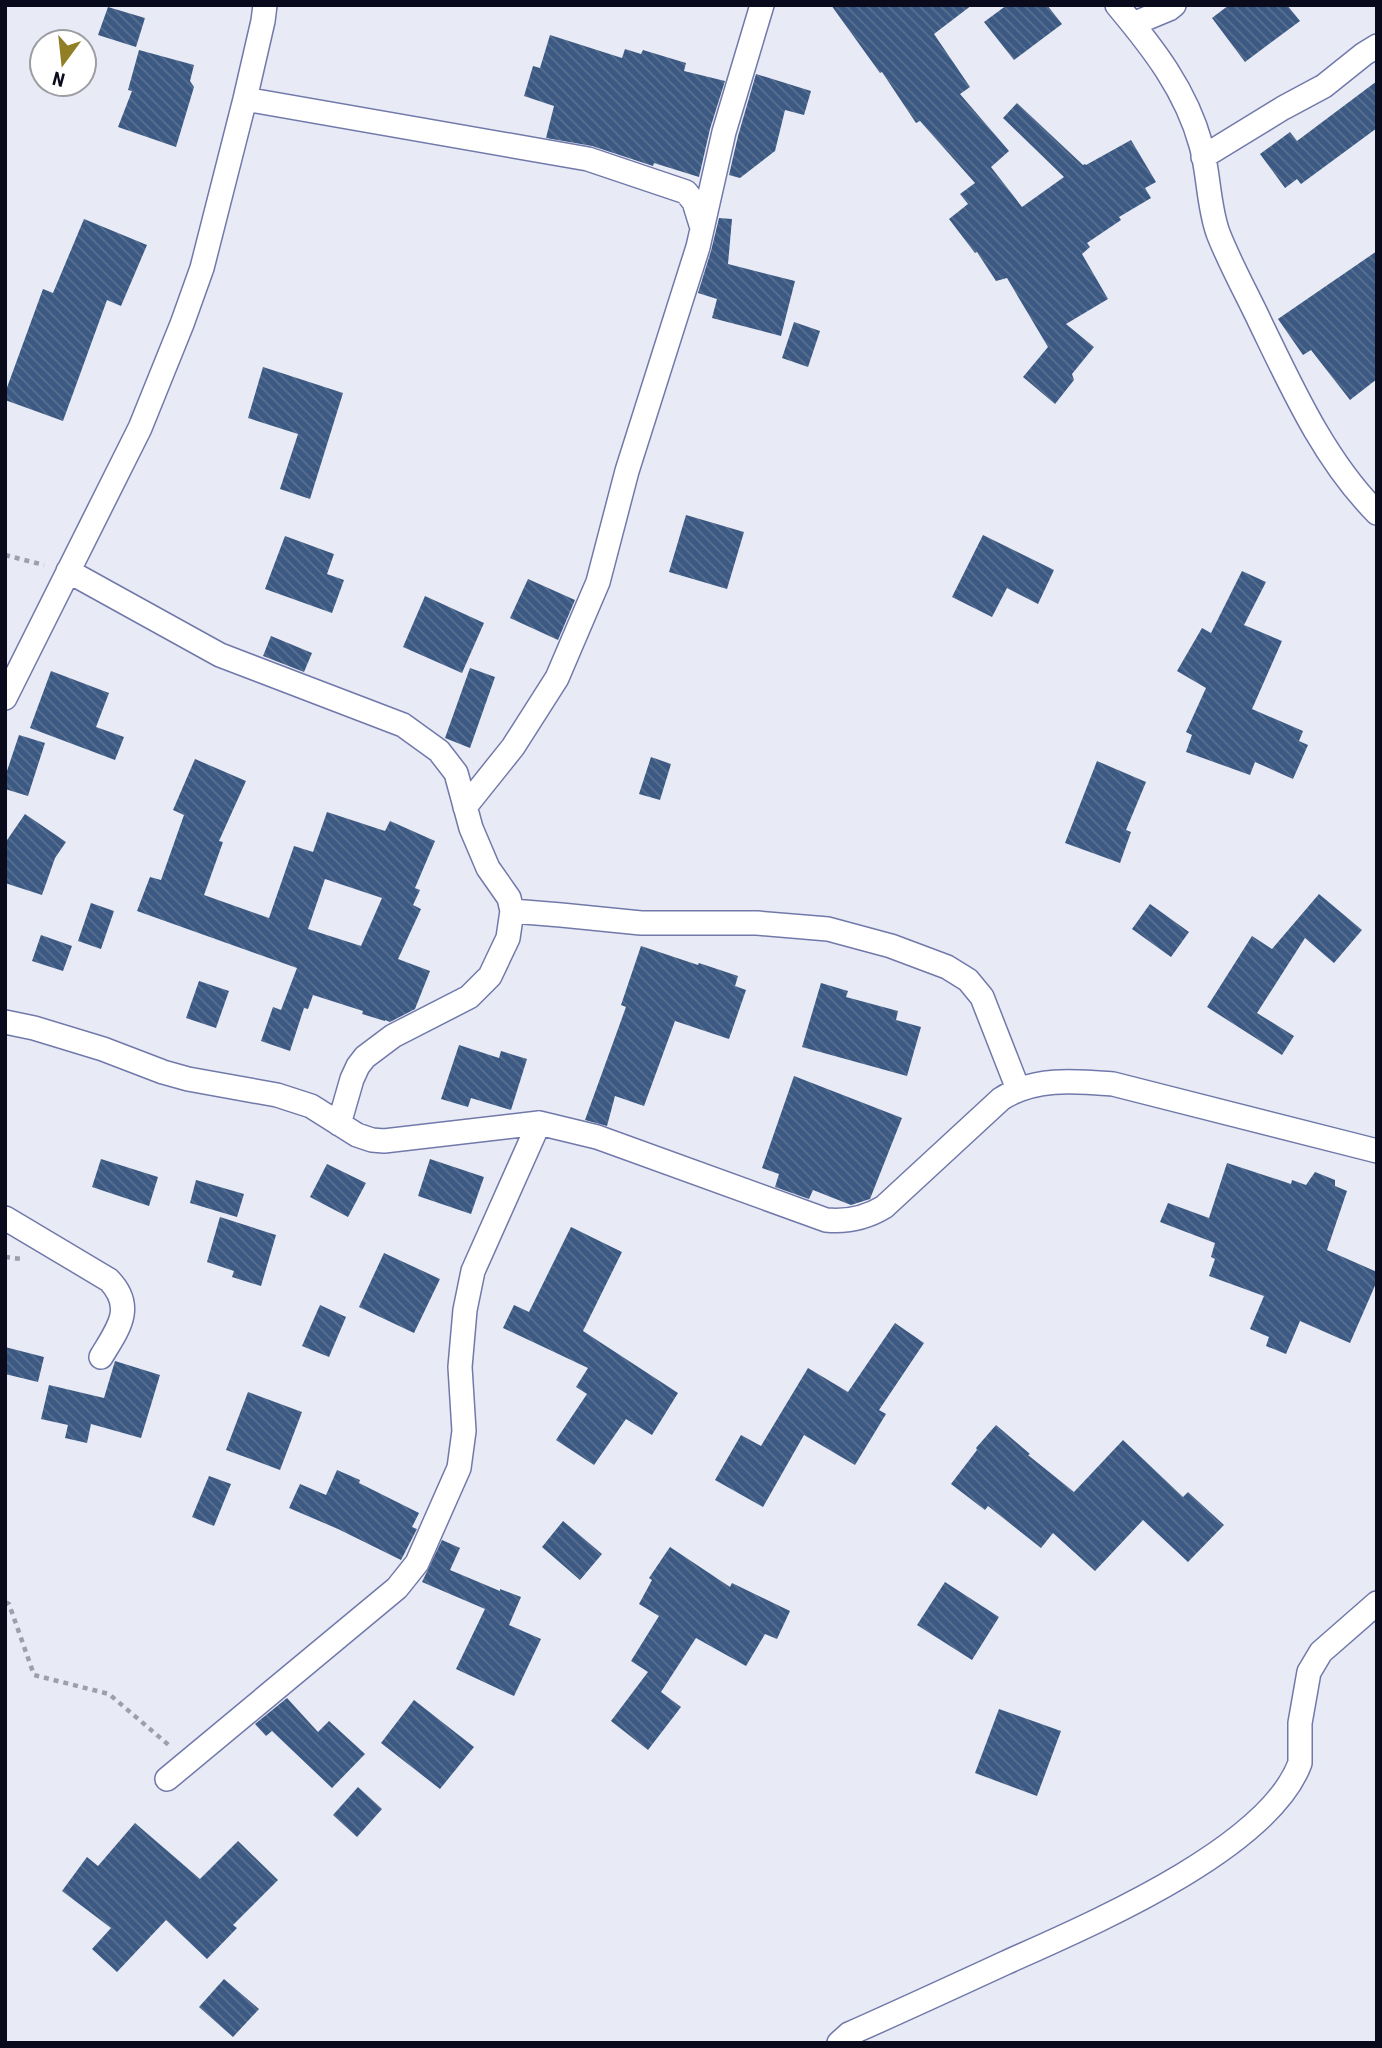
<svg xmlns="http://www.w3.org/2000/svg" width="1382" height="2048" viewBox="0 0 1382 2048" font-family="'Roboto Condensed',sans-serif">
	<defs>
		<pattern id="building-back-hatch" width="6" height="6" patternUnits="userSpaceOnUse" patternTransform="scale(1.75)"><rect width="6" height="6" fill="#3b5982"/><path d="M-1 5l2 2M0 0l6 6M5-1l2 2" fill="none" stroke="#5a7090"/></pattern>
	</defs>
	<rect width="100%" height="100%" fill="#e8eaf6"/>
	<!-- building -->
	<path fill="url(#building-back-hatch)" fill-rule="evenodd" d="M 831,5 L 972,5 L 934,34 L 970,87 L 960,94 L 1009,151 L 991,167 L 1022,207 L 1064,177 L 1003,118 L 1017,103 L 1083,165 L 1085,164 L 1086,165 L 1131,140 L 1156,182 L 1145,188 L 1151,198 L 1119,217 L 1121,220 L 1087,243 L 1090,247 L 1082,254 L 1108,299 L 1066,324 L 1094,347 L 1072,374 L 1074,380 L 1055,404 L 1023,377 L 1048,347 L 1007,278 L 996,281 L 977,252 L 975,253 L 949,219 L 968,204 L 960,194 L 975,183 L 920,121 L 916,123 L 882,72 L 880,73 Z
		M 1007,5 L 1047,5 L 1062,24 L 1014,60 L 984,22 Z
		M 1229,5 L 1287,5 L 1300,21 L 1245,62 L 1212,18 Z
		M 108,7 L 145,18 L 136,47 L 98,35 Z
		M 550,35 L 622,58 L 625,49 L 641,54 L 643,50 L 686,63 L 684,71 L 725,81 L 710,129 L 699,177 L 654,163 L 653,166 L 592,146 L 546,138 L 554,106 L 524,96 L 533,66 L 540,68 Z
		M 139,50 L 194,65 L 190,81 L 194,87 L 176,147 L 118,127 L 132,91 L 128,90 Z
		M 756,74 L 811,91 L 804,115 L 785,110 L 775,151 L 740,178 L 729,175 L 738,136 Z
		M 1377,81 L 1377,128 L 1301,184 L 1297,179 L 1285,188 L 1260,154 L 1290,132 L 1297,141 Z
		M 719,218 L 732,219 L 728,264 L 795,281 L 781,336 L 712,318 L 717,299 L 698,293 L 711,251 Z
		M 84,219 L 147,245 L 121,306 L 107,300 L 63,421 L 5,400 L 5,393 L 43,289 L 53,293 Z
		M 1377,251 L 1377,379 L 1350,400 L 1311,350 L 1303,355 L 1278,319 Z
		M 794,322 L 820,331 L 808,367 L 782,358 Z
		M 263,367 L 343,393 L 310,499 L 280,489 L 298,434 L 248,418 Z
		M 686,515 L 744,532 L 727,589 L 669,572 Z
		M 983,535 L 1054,570 L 1038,604 L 1007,588 L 992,617 L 952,597 Z
		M 285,536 L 334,554 L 327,574 L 344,580 L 332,613 L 265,589 Z
		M 1242,571 L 1266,582 L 1244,625 L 1282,641 L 1252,709 L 1303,731 L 1299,741 L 1308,745 L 1293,779 L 1255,762 L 1250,775 L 1186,752 L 1192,735 L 1186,732 L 1206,688 L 1177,671 L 1202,628 L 1211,633 Z
		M 528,579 L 575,600 L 558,640 L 510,618 Z
		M 425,596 L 484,623 L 462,673 L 403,647 Z
		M 271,636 L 312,653 L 304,672 L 263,656 Z
		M 470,668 L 495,677 L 470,748 L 445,738 Z
		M 51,671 L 109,693 L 96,727 L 124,737 L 115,760 L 30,728 Z
		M 19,735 L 45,743 L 28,796 L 5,789 L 5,777 Z
		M 651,757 L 671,764 L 660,800 L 639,794 Z
		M 195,759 L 246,781 L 219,841 L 223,842 L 204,895 L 269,918 L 294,846 L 313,852 L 327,812 L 385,831 L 390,821 L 435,841 L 415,888 L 420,890 L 413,905 L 421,909 L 398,959 L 430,971 L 415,1009 L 390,1022 L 385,1020 L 385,1021 L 362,1014 L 363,1011 L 313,995 L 308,1009 L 304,1008 L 290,1051 L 261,1041 L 273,1007 L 281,1010 L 297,968 L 137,911 L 150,877 L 161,880 L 184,815 L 173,810 ZM 325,879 L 382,898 L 361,946 L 308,929 Z
		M 1097,761 L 1146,782 L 1126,830 L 1131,832 L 1120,863 L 1065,843 Z
		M 25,814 L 66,842 L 55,858 L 42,895 L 5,883 L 5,843 Z
		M 1319,894 L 1362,930 L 1334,963 L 1305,938 L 1257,1013 L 1294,1036 L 1282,1055 L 1207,1007 L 1252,936 L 1272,949 Z
		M 91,903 L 114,911 L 101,949 L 78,941 Z
		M 1150,904 L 1189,932 L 1171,957 L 1132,929 Z
		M 41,935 L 72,946 L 63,971 L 32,961 Z
		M 641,946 L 698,965 L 699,963 L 738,976 L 735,986 L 746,990 L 729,1039 L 675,1021 L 644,1106 L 615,1096 L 607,1126 L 585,1120 L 626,1007 L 621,1005 Z
		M 199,981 L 229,991 L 216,1028 L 186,1018 Z
		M 821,983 L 848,991 L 846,997 L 898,1011 L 896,1020 L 921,1027 L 907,1076 L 802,1047 Z
		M 459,1045 L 499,1058 L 501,1051 L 527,1059 L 511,1110 L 471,1098 L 468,1107 L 441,1099 Z
		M 794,1076 L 902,1118 L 870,1199 L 851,1205 L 813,1190 L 809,1199 L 775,1187 L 779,1174 L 762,1168 Z
		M 101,1159 L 158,1177 L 149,1206 L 92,1187 Z
		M 430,1159 L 484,1177 L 471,1214 L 418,1196 Z
		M 1227,1163 L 1291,1184 L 1292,1180 L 1306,1185 L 1315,1172 L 1335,1180 L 1335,1186 L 1347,1191 L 1327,1250 L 1377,1272 L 1377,1281 L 1350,1343 L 1300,1321 L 1286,1354 L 1266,1346 L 1269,1337 L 1250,1329 L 1264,1296 L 1209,1276 L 1215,1259 L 1211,1257 L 1215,1243 L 1160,1222 L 1168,1203 L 1209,1218 Z
		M 327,1164 L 366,1183 L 348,1217 L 310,1197 Z
		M 196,1180 L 244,1194 L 237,1217 L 190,1203 Z
		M 220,1217 L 276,1235 L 261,1286 L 232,1277 L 234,1271 L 207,1262 Z
		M 571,1227 L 622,1252 L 583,1331 L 678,1393 L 652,1435 L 626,1419 L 594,1465 L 556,1440 L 587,1394 L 576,1387 L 588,1368 L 503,1328 L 514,1305 L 529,1312 Z
		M 384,1253 L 440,1279 L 414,1333 L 359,1307 Z
		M 320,1305 L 346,1317 L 329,1357 L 302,1346 Z
		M 895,1323 L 924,1343 L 879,1410 L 886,1414 L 855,1465 L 804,1435 L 763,1507 L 715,1480 L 741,1435 L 761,1446 L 808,1368 L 848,1392 Z
		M 5,1347 L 44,1357 L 38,1382 L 5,1374 Z
		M 115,1361 L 160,1375 L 141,1438 L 91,1424 L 87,1443 L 65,1438 L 68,1425 L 41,1419 L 49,1385 L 104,1398 Z
		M 248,1392 L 302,1412 L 280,1470 L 226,1450 Z
		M 996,1425 L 1030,1454 L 1028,1455 L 1074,1492 L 1123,1440 L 1183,1497 L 1188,1492 L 1224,1525 L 1188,1562 L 1143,1520 L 1095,1571 L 1053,1533 L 1041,1548 L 988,1506 L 985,1510 L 951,1484 L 977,1450 L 976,1448 Z
		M 337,1470 L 360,1480 L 359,1483 L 419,1513 L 412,1527 L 417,1529 L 401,1560 L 338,1529 L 289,1508 L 300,1484 L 326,1495 Z
		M 209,1476 L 231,1484 L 214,1526 L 192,1517 Z
		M 563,1521 L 602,1554 L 580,1580 L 542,1547 Z
		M 442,1540 L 460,1548 L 450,1570 L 500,1591 L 500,1589 L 521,1597 L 509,1625 L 541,1639 L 514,1696 L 456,1669 L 485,1609 L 422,1582 Z
		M 670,1547 L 730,1587 L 732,1583 L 790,1611 L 777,1639 L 765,1634 L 746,1666 L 696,1638 L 661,1692 L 681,1707 L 648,1750 L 611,1721 L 648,1672 L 631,1661 L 659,1616 L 639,1604 L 652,1580 L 649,1578 Z
		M 945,1582 L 999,1617 L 972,1660 L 917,1625 Z
		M 287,1698 L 318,1732 L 329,1721 L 365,1754 L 332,1788 L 272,1731 L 266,1736 L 255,1724 Z
		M 414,1700 L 474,1747 L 440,1789 L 381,1743 Z
		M 999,1709 L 1061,1731 L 1037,1796 L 975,1773 Z
		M 358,1787 L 382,1809 L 357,1837 L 333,1815 Z
		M 135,1823 L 200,1879 L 238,1841 L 278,1880 L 233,1925 L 237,1928 L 207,1959 L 166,1920 L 117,1972 L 92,1949 L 111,1928 L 62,1891 L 87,1857 L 98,1866 Z
		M 224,1979 L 259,2009 L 233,2037 L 199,2007 Z"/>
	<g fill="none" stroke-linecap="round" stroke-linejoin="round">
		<!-- street casing -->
		<g stroke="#7179aa" stroke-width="26">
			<path id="street" d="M 1117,5 C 1153,48 1186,90 1201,145 C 1209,173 1208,205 1218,233 C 1230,264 1247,294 1261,324 C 1293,390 1325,461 1377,513
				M 1133,24 L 1169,9 L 1174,5
				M 245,99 L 588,159 L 686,192 L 694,202 L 702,228
				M 1203,157 L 1283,108 L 1324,86 L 1364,54 L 1377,46
				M 68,571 L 220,655 L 403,725 L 439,751 L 456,773 L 471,828 L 488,868 L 509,898 L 512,911 L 508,938 L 490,976 L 469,997 L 393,1036 L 365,1057 L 358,1066 L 352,1079 L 339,1124
				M 5,698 L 140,428 L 182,324 L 202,268 L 245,99 L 263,21 L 265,5
				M 465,807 L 513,747 L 557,678 L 598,582 L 627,471 L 698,247 L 724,132 L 762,5
				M 512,911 L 561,915 L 641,923 L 757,923 L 828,929 L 891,946 L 947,967 L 968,980 L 982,997 L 1018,1089
				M 5,1022 L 34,1028 L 103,1049 L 163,1072 L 188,1079 L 277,1095 L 311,1106 L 357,1135 L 372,1140 L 384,1141 L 539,1123 L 597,1137 L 826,1220 C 847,1222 866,1218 884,1207 L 1001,1099 C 1034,1077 1076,1081 1113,1084 L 1377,1151
				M 5,1218 L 109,1280 C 136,1308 117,1330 101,1357
				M 167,1779 L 397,1588 L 417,1563 L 459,1468 L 464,1431 L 460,1367 L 465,1310 L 473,1271 L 539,1123
				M 839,2043 L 849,2034 C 901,2011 953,1987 1005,1963 C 1087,1926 1268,1850 1300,1763 L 1300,1723 L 1309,1672 L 1321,1652 L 1377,1603"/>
		</g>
		<!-- path -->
		<path stroke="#9d9fad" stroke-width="4.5" stroke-dasharray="5 5" stroke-linecap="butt" d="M 5,555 L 44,565
			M 5,1257 L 22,1259
			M 5,1602 L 9,1604 L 34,1675 L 109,1694 L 171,1747"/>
		<!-- street -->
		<use href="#street" stroke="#fff" stroke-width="23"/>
	</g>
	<!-- border -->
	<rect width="1382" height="2048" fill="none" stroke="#090a1c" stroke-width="14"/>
	<!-- north arrow -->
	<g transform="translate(63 63) rotate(195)"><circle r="33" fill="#ffffff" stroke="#9d9da4" stroke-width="2"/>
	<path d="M0-5L12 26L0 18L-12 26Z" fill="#917f25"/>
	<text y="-10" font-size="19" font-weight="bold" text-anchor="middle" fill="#090a1c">N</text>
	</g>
</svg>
